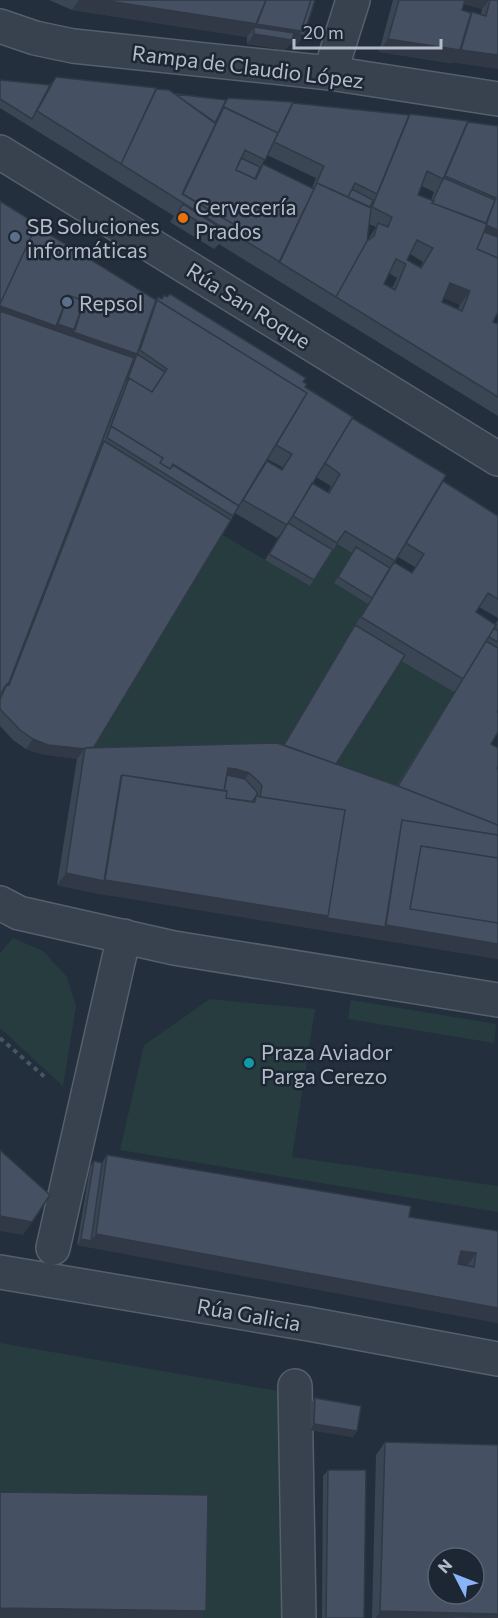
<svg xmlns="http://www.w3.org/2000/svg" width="498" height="1618" viewBox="0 0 498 1618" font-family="Commissioner,sans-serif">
	<rect width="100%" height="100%" fill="#242f3e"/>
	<!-- green -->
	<path fill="#263c3f" d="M 221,534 L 310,586 L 336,544 L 352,553 L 334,583 L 368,604 L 276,757 L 86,760 Z
		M 401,661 L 454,692 L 390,798 L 328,775 Z
		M 13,938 L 43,951 L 67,977 L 76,1006 L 63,1086 L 0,1028 L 0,953 Z
		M 210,999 L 315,1009 L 292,1157 L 498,1186 L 498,1212 L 120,1150 L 144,1045 Z
		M 351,1000 L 496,1024 L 494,1043 L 348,1019 Z
		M 0,1343 L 284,1392 L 282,1618 L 0,1618 Z"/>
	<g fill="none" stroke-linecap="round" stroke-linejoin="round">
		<!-- pedestrian casing -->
		<g stroke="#565f6c" stroke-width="36">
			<path id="pedestrian" d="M 0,903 L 19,913 L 174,948 L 498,1000
				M 53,1248 L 124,936
				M 295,1386 L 299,1618"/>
		</g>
		<!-- minor casing -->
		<g stroke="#565f6c" stroke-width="36">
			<path id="minor" d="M 0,26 L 35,38 L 73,46 L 330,73 L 498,99
				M 330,73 L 353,0
				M 0,1272 L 309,1324 L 498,1359"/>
		</g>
		<!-- tertiary casing -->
		<g stroke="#565f6c" stroke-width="36">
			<path id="tertiary" d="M 0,152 L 498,459"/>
		</g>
		<!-- path -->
		<path stroke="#44595c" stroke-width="4" stroke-dasharray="4.5 4.5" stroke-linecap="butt" d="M 0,1038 L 47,1079"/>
		<!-- pedestrian -->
		<use href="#pedestrian" stroke="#38414e" stroke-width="33"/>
		<!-- minor -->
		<use href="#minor" stroke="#38414e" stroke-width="33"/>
		<!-- tertiary -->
		<use href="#tertiary" stroke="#38414e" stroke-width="33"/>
	</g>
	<!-- wall -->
	<path fill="#3b4654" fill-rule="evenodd" d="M 49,0 L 315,0 L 304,35 L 297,45 L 290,44 L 285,50 L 247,44 L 247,37 L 72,10 Z
		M 393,0 L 498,0 L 451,63 L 379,52 ZM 464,4 L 482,9 L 481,15 L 462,10 Z
		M 56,77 L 226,100 L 228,98 L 293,103 L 498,126 L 493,322 L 498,324 L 498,416 L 222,246 L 219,244 L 214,249 L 170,222 L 174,216 L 0,108 L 0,80 L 50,85 ZM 267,155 L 316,178 L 312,188 L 263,164 L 258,172 ZM 422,186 L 434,192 L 431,200 L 418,195 ZM 369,224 L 376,227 L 367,241 ZM 410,254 L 423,262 L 420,267 L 407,260 ZM 389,273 L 397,278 L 392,288 L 384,284 ZM 444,298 L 460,305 L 458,309 L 442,302 Z
		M 0,201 L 36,226 L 156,300 L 158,297 L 303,382 L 305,387 L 352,418 L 441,484 L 498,516 L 498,618 L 479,607 L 476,612 L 495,624 L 498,620 L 498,710 L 497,712 L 491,744 L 498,768 L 498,959 L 95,893 L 57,885 L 77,759 L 41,754 L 26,749 L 13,740 L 0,726 ZM 267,459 L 282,467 L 281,469 L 264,464 ZM 316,477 L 331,486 L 328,492 L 312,483 ZM 235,513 L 277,538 L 282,532 L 265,560 L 310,586 L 337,544 L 352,553 L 334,583 L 368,604 L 283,745 L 94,747 ZM 398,557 L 415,567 L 412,573 L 394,563 ZM 401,661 L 454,692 L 455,691 L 397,785 L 336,764 Z
		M 107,1155 L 409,1217 L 498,1231 L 498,1323 L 77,1245 L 90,1167 L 94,1161 L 102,1163 Z
		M 315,1398 L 357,1431 L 353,1437 L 310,1430 L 310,1404 Z
		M 385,1442 L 498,1618 L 372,1618 L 376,1455 Z
		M 328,1470 L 364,1618 L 322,1618 L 323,1476 Z"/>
	<!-- shaded-wall -->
	<path fill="#303945" d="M 79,0 L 102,0 L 257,24 L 301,31 L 304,35 L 297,45 L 290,44 L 285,50 L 247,44 L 254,34 L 254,27 L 247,37 L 72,10 Z
		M 460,0 L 472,0 L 468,5 L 459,2 Z
		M 472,0 L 489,0 L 482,9 L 468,5 Z
		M 388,39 L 498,55 L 498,69 L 379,52 Z
		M 423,217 L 486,225 L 498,230 L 498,245 Z
		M 450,283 L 470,291 L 460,305 L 441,297 Z
		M 0,306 L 56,326 L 58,324 L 75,330 L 137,354 L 130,364 L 0,319 Z
		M 33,739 L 84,749 L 77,759 L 41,754 L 26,749 Z
		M 228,768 L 236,769 L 249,773 L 241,785 L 223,780 Z
		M 66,873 L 104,881 L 95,893 L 57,885 Z
		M 105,880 L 328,916 L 385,927 L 386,925 L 498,944 L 498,959 L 95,893 Z
		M 0,1216 L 32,1222 L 23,1235 L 0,1231 Z
		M 96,1234 L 498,1308 L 498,1323 L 77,1245 L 81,1239 L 91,1241 Z
		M 461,1251 L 476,1253 L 467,1266 L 451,1264 Z
		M 314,1424 L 357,1431 L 353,1437 L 310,1430 Z
		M 0,1608 L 206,1611 L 201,1618 L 0,1618 Z
		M 380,1611 L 498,1614 L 498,1618 L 453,1616 L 452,1618 L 376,1618 Z"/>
	<!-- building -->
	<path fill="#455162" stroke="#303945" stroke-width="1.5" fill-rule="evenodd" d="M 102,0 L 266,0 L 257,24 Z
		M 266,0 L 311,0 L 301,31 L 256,24 Z
		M 311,0 L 315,0 L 304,35 L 299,34 L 301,31 Z
		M 399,0 L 465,0 L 462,10 L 471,13 L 460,50 L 388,39 Z
		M 490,0 L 498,0 L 498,55 L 461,50 L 472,12 L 486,16 Z
		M 254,27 L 294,33 L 292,40 L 254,34 Z
		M 56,77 L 157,88 L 121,164 L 37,111 Z
		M 0,80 L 50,85 L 32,119 L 0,99 Z
		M 156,89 L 169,90 L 216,123 L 182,194 L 235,225 L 231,233 L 121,164 Z
		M 175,94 L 226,100 L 215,123 Z
		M 228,98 L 293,102 L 278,133 L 223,107 Z
		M 293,103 L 409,115 L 377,194 L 355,183 L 348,197 L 317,183 L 316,184 L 324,166 L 274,142 Z
		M 224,107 L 278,133 L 265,160 L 245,150 L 236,170 L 256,179 L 263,164 L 314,189 L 280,262 L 231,232 L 235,225 L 183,194 Z
		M 410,114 L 468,121 L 443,179 L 427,171 L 418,195 L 434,201 L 432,203 L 487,224 L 477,249 L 498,258 L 498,312 L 493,322 L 498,324 L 498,397 L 336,297 L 367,241 L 374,236 L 378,223 L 388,227 L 392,217 L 372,207 ZM 417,240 L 433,248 L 421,268 L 407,260 ZM 396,259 L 406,264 L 395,290 L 384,284 ZM 450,283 L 470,291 L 462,311 L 442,302 Z
		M 468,122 L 498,126 L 498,230 L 486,225 L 496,198 L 445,176 Z
		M 241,158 L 260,167 L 255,179 L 236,170 Z
		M 444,178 L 495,200 L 486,223 L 432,203 L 441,183 Z
		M 317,183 L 371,208 L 367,241 L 336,297 L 279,262 Z
		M 352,189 L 373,200 L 370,207 L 348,197 Z
		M 0,201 L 37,224 L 0,304 Z
		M 183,204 L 227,232 L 223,237 L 179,210 Z
		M 36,226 L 156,300 L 137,354 L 73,332 L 84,301 L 68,295 L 56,326 L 0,306 L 0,304 Z
		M 484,232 L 498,237 L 498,258 L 477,249 Z
		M 170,294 L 306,378 L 303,382 L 307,384 L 305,387 L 353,417 L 287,525 L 243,500 L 267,461 L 282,470 L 292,454 L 276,445 L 307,393 L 157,300 L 158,297 L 162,299 L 164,295 L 167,297 Z
		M 68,295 L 84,301 L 75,330 L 58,324 Z
		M 157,300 L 307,393 L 239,506 L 173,464 L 170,469 L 160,463 L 163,458 L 111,426 L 129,378 L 152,392 L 167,369 L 140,350 Z
		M 0,311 L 134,358 L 8,685 L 7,684 L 4,688 L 0,697 Z
		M 137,354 L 165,372 L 152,392 L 129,378 L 127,381 Z
		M 352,418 L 446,475 L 395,561 L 345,531 L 337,543 L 293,516 L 312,483 L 329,493 L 340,474 L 325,463 Z
		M 111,426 L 163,458 L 160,463 L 170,469 L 173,465 L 239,506 L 233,516 L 107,438 Z
		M 104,441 L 231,520 L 94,747 L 85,748 L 85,749 L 48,745 L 33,739 L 20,730 L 0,709 L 0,699 L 7,684 L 9,685 Z
		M 443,481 L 498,516 L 498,599 L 488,593 L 476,612 L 496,625 L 463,679 L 361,617 L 394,562 L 412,573 L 424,554 L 406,543 Z
		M 288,523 L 333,550 L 314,580 L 269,554 Z
		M 356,547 L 390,568 L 372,598 L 338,577 Z
		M 355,625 L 405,655 L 336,764 L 284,745 Z
		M 494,628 L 498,631 L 498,642 L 489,637 Z
		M 486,641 L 498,648 L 498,710 L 497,712 L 498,713 L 498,732 L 491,744 L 498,748 L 498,766 L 497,768 L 498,768 L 498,825 L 398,786 Z
		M 277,743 L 398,786 L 498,825 L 498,835 L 402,820 L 385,927 L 327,918 L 328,916 L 345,810 L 260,797 L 262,786 L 259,782 L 249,773 L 236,769 L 228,768 L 224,791 L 122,775 L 121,776 L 104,881 L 66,873 L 85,748 Z
		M 122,775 L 227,791 L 226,798 L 255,802 L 256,796 L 345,810 L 328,916 L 105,880 Z
		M 227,775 L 245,779 L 257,792 L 257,796 L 256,796 L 252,802 L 226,798 L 227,791 L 224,791 Z
		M 402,820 L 498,835 L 498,858 L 421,846 L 410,909 L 498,923 L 498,944 L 386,925 Z
		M 421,846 L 498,858 L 498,923 L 410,909 Z
		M 0,1150 L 50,1195 L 32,1222 L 0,1216 Z
		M 107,1155 L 411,1206 L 409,1217 L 498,1231 L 498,1308 L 96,1234 ZM 461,1251 L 476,1253 L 474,1267 L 458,1264 Z
		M 94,1161 L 102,1163 L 91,1241 L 81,1239 Z
		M 315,1398 L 361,1406 L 357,1431 L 314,1424 Z
		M 385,1442 L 498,1445 L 498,1614 L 380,1611 ZM 438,1558 L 474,1558 L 474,1594 L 438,1594 Z
		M 328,1470 L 366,1470 L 364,1618 L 326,1618 Z
		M 0,1492 L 208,1495 L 206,1611 L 0,1608 Z
		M 453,1616 L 498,1617 L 498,1618 L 453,1618 Z"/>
	<!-- markers -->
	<circle fill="#e8710a" stroke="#1d2633" stroke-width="2" cx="183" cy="218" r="6"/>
	<g fill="#5c6f8a" stroke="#1d2633" stroke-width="2">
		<circle cx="15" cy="237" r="6"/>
		<circle cx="67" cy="302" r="6"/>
	</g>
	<circle fill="#0f9aa8" stroke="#1d2633" stroke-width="2" cx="249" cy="1063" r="6"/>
	<g text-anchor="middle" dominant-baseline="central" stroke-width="5" stroke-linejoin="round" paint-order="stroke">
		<!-- street labels -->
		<g font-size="21" fill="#b4bcc9" stroke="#1d2633">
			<text transform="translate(248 66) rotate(7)">Rampa de Claudio López</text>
			<text transform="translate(249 305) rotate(32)">Rúa San Roque</text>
			<text transform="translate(249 1314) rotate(10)">Rúa Galicia</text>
		</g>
		<!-- poi labels -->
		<g font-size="21" fill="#b4bcc9" stroke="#1d2633" text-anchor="start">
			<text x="195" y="206">Cervecería<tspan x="195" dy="24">Prados</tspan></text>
			<text x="27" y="225">SB Soluciones<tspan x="27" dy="24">informáticas</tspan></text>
			<text x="79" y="302">Repsol</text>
			<text x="261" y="1051">Praza Aviador<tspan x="261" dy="24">Parga Cerezo</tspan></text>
		</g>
	</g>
	<!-- north arrow -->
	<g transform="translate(456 1576) rotate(312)"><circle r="28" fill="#1d2633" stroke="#59626f" stroke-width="1.5"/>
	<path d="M0-4.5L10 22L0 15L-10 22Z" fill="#8ab4f8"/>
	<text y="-9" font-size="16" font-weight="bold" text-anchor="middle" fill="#b4bcc9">N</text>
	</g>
	<!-- scale -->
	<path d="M294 39v9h147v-9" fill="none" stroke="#b4bcc9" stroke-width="3"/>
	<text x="303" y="39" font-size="18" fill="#b4bcc9" stroke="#1d2633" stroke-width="4.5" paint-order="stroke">20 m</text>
</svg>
